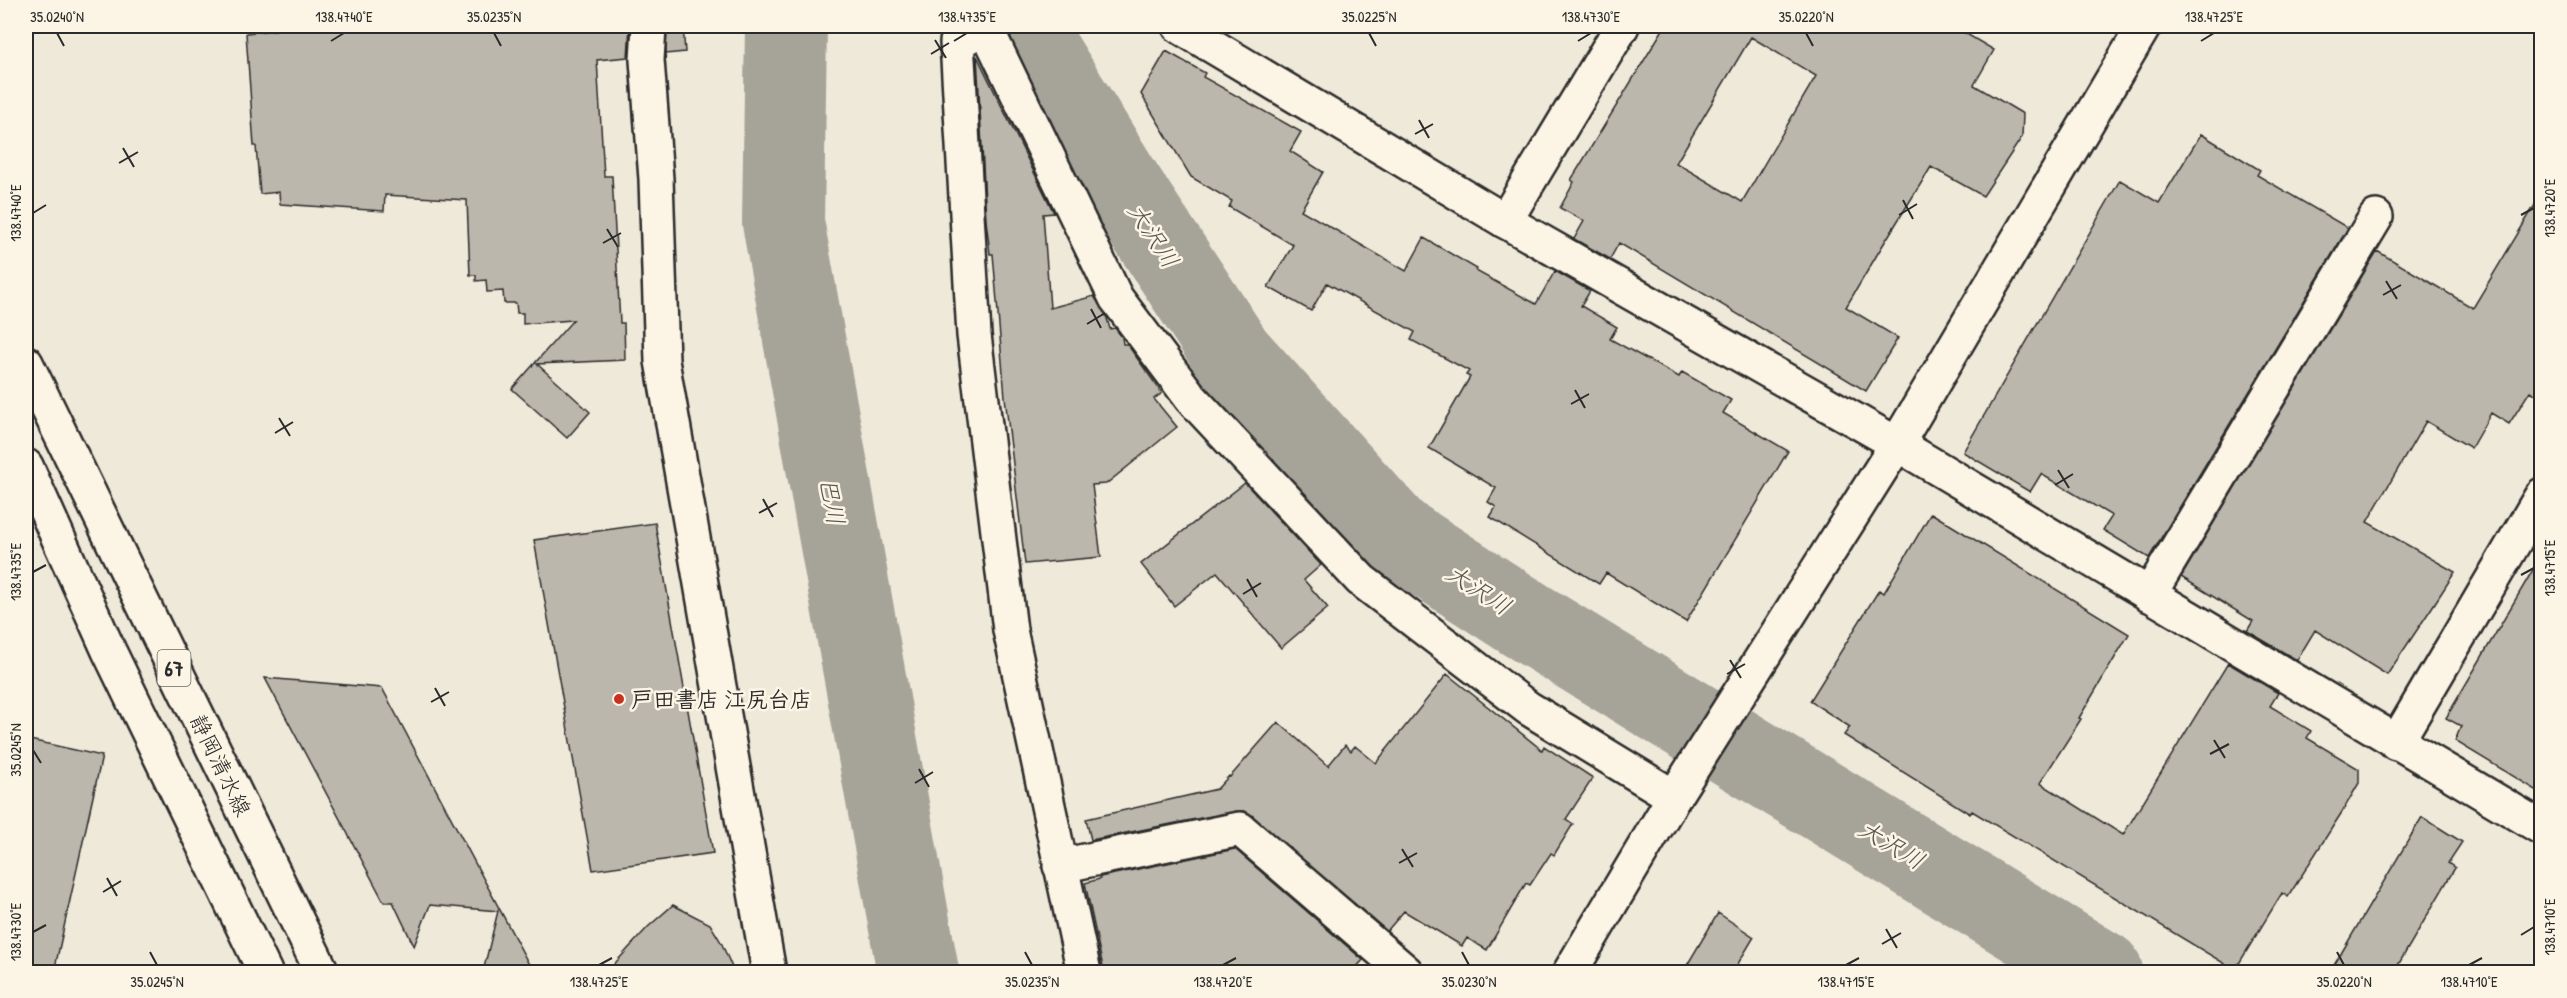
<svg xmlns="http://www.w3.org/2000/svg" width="2567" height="998" viewBox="0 0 2567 998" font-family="'Patrick Hand','Klee One',sans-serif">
	<rect width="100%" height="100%" fill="#efe9da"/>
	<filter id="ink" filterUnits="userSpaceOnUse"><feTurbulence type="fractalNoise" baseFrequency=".0167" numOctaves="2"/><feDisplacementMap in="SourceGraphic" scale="12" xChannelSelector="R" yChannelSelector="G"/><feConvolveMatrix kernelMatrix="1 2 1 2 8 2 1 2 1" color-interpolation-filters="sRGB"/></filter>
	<g filter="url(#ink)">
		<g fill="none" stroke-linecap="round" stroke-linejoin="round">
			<!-- river -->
			<path stroke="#a6a399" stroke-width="82" d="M 786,26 L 783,222 L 918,972
				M 1023,26 L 1124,189 L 1233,355 L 1395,535 L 1526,620 L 2102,972"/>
		</g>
		<!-- building -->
		<path fill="#bcb7ac" stroke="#2b2b2b" stroke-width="1.5" fill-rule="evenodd" d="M 276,26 L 630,26 L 628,57 L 597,60 L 604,176 L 612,176 L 620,323 L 624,323 L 625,360 L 537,364 L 590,412 L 567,438 L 512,389 L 573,320 L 523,324 L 523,313 L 517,313 L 516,303 L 504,303 L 503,291 L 487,292 L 486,280 L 476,281 L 476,275 L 470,275 L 467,200 L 385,195 L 384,211 L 280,204 L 279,192 L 260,194 L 256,146 L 254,146 L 246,33 L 276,30 Z
			M 667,26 L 683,26 L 685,52 L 666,54 Z
			M 1665,26 L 1953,26 L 1994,50 L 1974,85 L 2023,114 L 2022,137 L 1983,196 L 1931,167 L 1881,248 L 1846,307 L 1898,338 L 1866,391 L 1619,243 L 1610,259 L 1574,239 L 1584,221 L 1560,208 L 1574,182 L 1571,180 ZM 1751,37 L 1816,76 L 1742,202 L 1676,163 Z
			M 1166,51 L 1205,73 L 1203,77 L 1301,132 L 1290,151 L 1323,172 L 1301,210 L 1406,271 L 1424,238 L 1477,269 L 1476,271 L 1536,304 L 1555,271 L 1590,291 L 1581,306 L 1617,327 L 1610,339 L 1679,377 L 1682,372 L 1731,400 L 1723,413 L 1788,451 L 1686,622 L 1606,573 L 1599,584 L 1490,517 L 1496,507 L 1488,502 L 1496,488 L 1429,448 L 1470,377 L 1466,375 L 1469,371 L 1411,340 L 1415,332 L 1327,283 L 1311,311 L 1268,287 L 1293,245 L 1229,207 L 1232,201 L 1191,177 L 1141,94 Z
			M 977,56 L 1054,213 L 1043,214 L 1050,308 L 1094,296 L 1106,315 L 1110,329 L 1115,328 L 1122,337 L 1123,344 L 1127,344 L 1162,393 L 1154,399 L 1177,427 L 1106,484 L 1092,485 L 1101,557 L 1025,564 L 1005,397 L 993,254 L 990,254 L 986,220 Z
			M 2201,134 L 2260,170 L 2257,175 L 2348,228 L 2149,558 L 2103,530 L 2112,516 L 2041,474 L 2030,492 L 1963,452 L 2120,180 L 2159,203 Z
			M 2541,195 L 2541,398 L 2530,391 L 2509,424 L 2491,413 L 2471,448 L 2426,421 L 2367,522 L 2455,572 L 2431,609 L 2387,675 L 2315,630 L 2297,660 L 2247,631 L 2253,621 L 2181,577 L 2377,251 L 2473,308 Z
			M 1245,483 L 1321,565 L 1304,580 L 1328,608 L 1281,648 L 1217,572 L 1174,606 L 1141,564 Z
			M 1931,513 L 2129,634 L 2079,718 L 2081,719 L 2040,783 L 2123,835 L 2228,663 L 2278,693 L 2270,706 L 2311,731 L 2307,738 L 2359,769 L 2359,783 L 2342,812 L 2288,897 L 2282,893 L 2235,970 L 1972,811 L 1970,814 L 1844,735 L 1850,727 L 1810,701 L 1879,590 L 1884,593 Z
			M 655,523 L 713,853 L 593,870 L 534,540 Z
			M 2541,556 L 2541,793 L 2455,741 L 2461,726 L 2446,718 Z
			M 1447,674 L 1542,750 L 1544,746 L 1593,778 L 1566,819 L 1573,824 L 1554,855 L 1551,853 L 1530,885 L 1526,883 L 1487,950 L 1467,938 L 1462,946 L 1404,911 L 1387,931 L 1245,811 L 1236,811 L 1091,840 L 1086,819 L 1217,789 L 1229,776 L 1230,777 L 1278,722 L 1328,766 L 1345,745 L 1351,751 L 1355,746 L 1376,763 Z
			M 265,678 L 382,688 L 533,972 L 483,972 L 498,911 L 430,905 L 414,946 L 393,902 L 384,902 Z
			M 30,740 L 102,756 L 54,972 L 26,972 L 26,760 Z
			M 2422,817 L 2462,842 L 2448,863 L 2455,868 L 2394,972 L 2330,972 Z
			M 1235,849 L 1363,960 L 1352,972 L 1104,972 L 1085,883 L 1100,879 L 1100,877 Z
			M 673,905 L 710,924 L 721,942 L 734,972 L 607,972 L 648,927 Z
			M 1718,913 L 1754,937 L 1733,972 L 1683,972 Z"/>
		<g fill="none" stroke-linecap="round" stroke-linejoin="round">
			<!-- street casing -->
			<g stroke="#2b2b2b" stroke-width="38">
				<path id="street" d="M 649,26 L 647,60 L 656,179 L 662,361 L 769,972
					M 1505,221 L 1622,26
					M 1897,444 L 2542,828
					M 2149,595 L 2376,217
					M 1060,866 L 1240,829 L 1406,972
					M 1084,972 L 1010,630 L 974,335 L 957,42 L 986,28 L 1116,298 L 1191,398 L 1361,580 L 1528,708 L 1674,797"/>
			</g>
			<!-- secondary casing -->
			<g stroke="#2b2b2b" stroke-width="38">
				<path id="secondary" d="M 1179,26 L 1505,221 L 1897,444
					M 2396,743 L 2542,495
					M 1570,972 L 1674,797 L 1897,444 L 2144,26"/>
			</g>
			<!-- primary casing -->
			<g stroke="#2b2b2b" stroke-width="38">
				<path id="primary" d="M 26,363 L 322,972
					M 26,466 L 109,651 L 265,972"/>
			</g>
			<!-- street -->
			<use href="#street" stroke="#fcf5e5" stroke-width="33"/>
			<!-- secondary -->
			<use href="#secondary" stroke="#fcf5e5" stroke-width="33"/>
			<!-- primary -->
			<use href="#primary" stroke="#fcf5e5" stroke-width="33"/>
		</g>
	</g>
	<!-- ticks -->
	<path fill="none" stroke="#2b2b2b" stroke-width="2" d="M 57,33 L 64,46M 494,33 L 501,46M 1369,33 L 1376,46M 1806,33 L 1813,46M 935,40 L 946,58M 331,41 L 344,33M 954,41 L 967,33M 1578,41 L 1591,33M 2201,41 L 2214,33M 931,54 L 949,43M 1419,120 L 1429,138M 1415,134 L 1433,124M 123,148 L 134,167M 119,163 L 138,152M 1903,200 L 1913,219M 33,213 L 46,205M 1899,215 L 1917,204M 2521,215 L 2534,208M 607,229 L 618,247M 603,243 L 621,233M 2386,281 L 2397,299M 2383,295 L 2401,285M 1091,309 L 1101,328M 1087,324 L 1105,313M 1575,390 L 1585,408M 1571,404 L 1589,394M 279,418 L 290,436M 275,433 L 293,422M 2058,470 L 2069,488M 2055,485 L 2073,474M 763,499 L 773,517M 759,513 L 777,503M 33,572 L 46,565M 2521,575 L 2534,568M 1247,579 L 1257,597M 1243,594 L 1261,583M 1730,660 L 1741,678M 1727,674 L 1745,664M 435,688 L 445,706M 431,702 L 449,692M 2214,740 L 2225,758M 33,750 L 41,763M 2210,754 L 2229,744M 919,769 L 929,787M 915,783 L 933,772M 1402,849 L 1413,867M 1399,863 L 1417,853M 107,878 L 117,896M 103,892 L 121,881M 1886,929 L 1897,948M 33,932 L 46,925M 2521,935 L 2534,927M 1882,944 L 1901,933M 150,952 L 157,965M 1025,952 L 1032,965M 1462,952 L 1469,965M 2337,952 L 2344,965M 599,965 L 612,958M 1223,965 L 1236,958M 1846,965 L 1859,958M 2469,965 L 2482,958"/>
	<!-- markers -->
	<circle fill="#c8321e" stroke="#fcf5e5" stroke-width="2" cx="619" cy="699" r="6"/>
	<g text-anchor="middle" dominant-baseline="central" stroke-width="5" stroke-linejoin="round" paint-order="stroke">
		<!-- shield labels -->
		<rect fill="#fcf5e5" stroke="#6a6863" stroke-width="1.5" x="157.5" y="650" width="33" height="36" rx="4.5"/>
		<g font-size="21" font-weight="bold" fill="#2b2b2b">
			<text x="174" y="668">67</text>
		</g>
		<!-- poi labels -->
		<g font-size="22" font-weight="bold" fill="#2b2b2b" stroke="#fcf5e5" text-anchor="start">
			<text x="631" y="699">戸田書店 江尻台店</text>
		</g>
		<!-- street labels -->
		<g font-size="22" fill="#2b2b2b" stroke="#fcf5e5">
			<text transform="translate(221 765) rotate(64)">静岡清水線</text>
		</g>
		<!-- water labels -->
		<g font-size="24" font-style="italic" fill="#565552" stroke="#fcf5e5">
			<text transform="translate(1154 235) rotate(57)">大沢川</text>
			<text transform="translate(833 501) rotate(80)">巴川</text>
			<text transform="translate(1479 589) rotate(33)">大沢川</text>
			<text transform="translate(1892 844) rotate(31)">大沢川</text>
		</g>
	</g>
	<!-- margin -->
	<rect width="2567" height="998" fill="none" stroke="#fcf5e5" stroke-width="66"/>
	<rect x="33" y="33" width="2501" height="932" fill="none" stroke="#2b2b2b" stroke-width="2"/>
	<g font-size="15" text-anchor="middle" fill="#2b2b2b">
		<text x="57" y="22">35.0240°N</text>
		<text x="344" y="22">138.4740°E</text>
		<text x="494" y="22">35.0235°N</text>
		<text x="967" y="22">138.4735°E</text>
		<text x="1369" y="22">35.0225°N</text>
		<text x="1591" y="22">138.4730°E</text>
		<text x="1806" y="22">35.0220°N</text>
		<text x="2214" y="22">138.4725°E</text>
		<text transform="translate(2550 208) rotate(-90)" y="5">138.4720°E</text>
		<text transform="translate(16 213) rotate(-90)" y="5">138.4740°E</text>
		<text transform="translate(2550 568) rotate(-90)" y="5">138.4715°E</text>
		<text transform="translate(16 572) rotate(-90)" y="5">138.4735°E</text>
		<text transform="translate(16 750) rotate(-90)" y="5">35.0245°N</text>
		<text transform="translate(2550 927) rotate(-90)" y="5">138.4710°E</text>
		<text transform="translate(16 932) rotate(-90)" y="5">138.4730°E</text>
		<text x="157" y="987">35.0245°N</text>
		<text x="599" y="987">138.4725°E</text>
		<text x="1032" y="987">35.0235°N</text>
		<text x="1223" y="987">138.4720°E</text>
		<text x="1469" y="987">35.0230°N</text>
		<text x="1846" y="987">138.4715°E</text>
		<text x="2344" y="987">35.0220°N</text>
		<text x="2469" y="987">138.4710°E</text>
	</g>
</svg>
